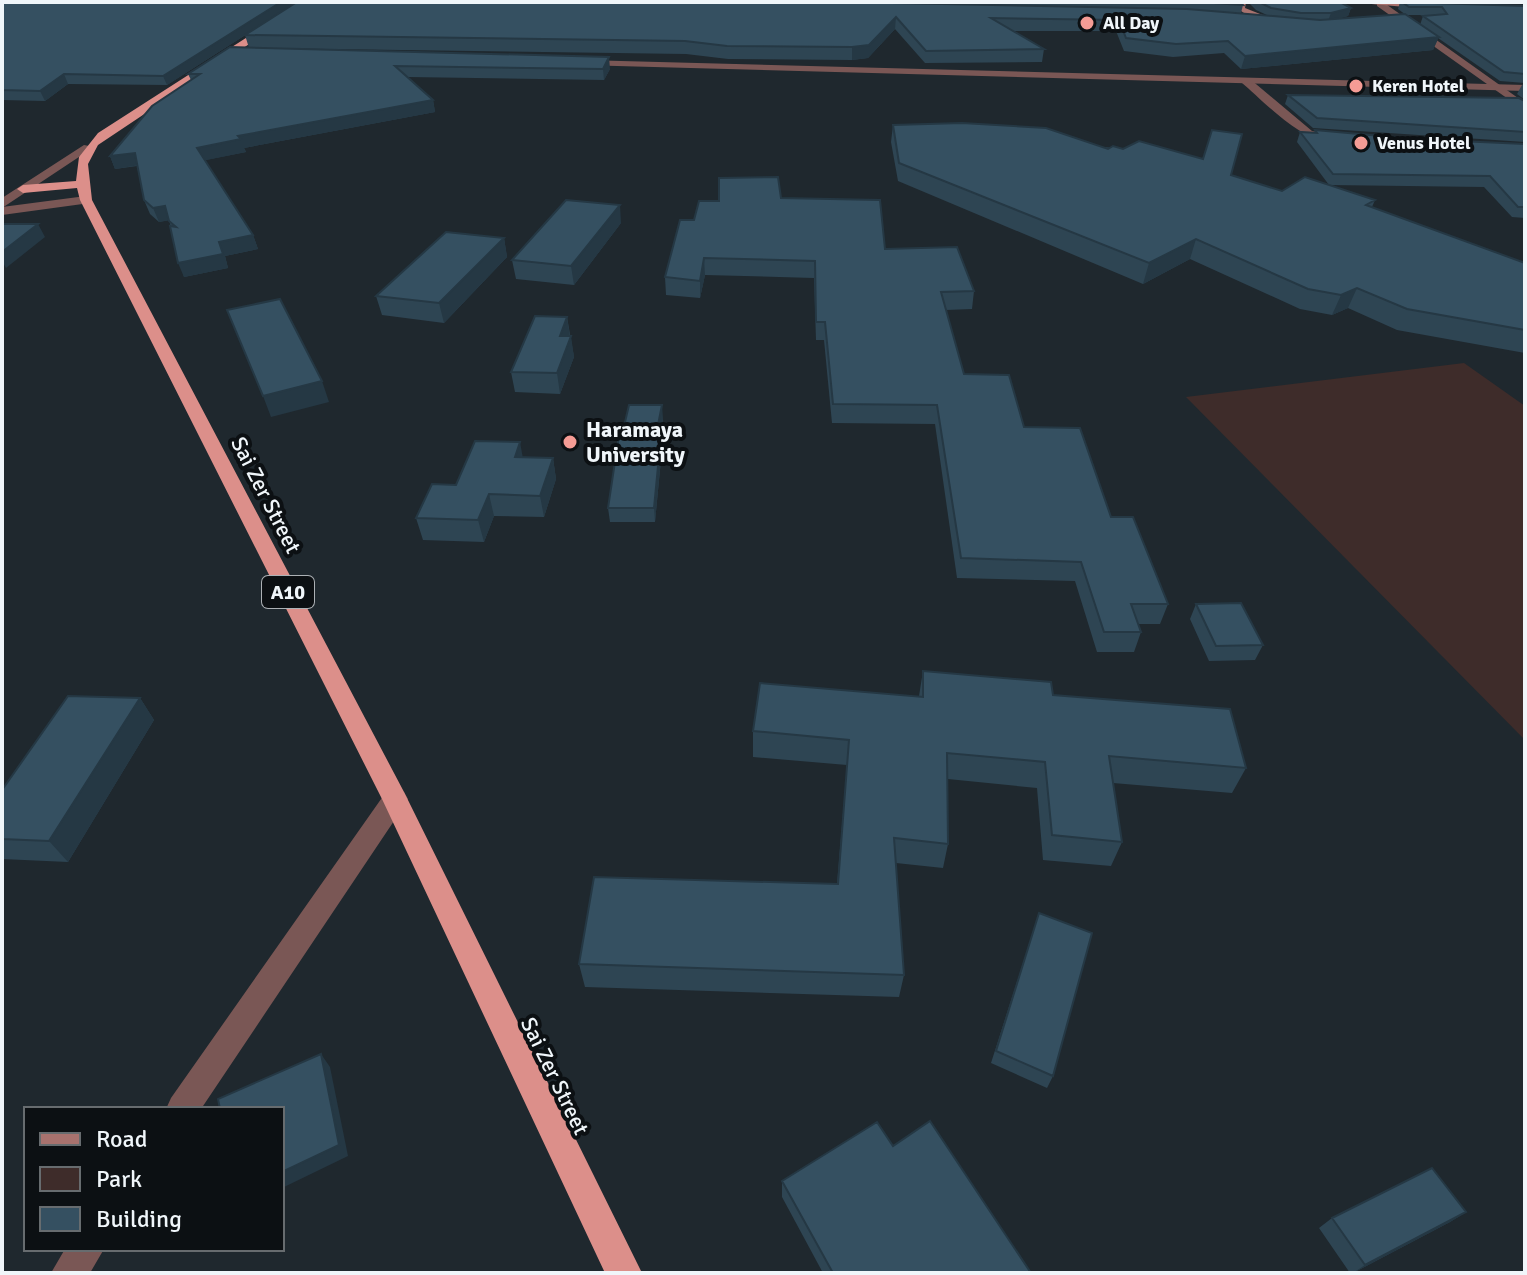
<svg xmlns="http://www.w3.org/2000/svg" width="1527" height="1275" viewBox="0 0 1527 1275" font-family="Signika,sans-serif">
	<rect width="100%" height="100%" fill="#1f282e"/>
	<!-- green -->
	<path fill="#3e2c2a" d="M 1464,363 L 1525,406 L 1525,740 L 1186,397 Z"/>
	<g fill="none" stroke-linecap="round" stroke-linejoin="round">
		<!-- minor -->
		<path fill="#7a5755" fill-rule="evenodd" d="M 1377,2 L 1383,2 L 1525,103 L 1525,111 L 1377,6 Z
			M 1242,79 L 1250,79 L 1312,131 L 1342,137 C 1313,156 1264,101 1242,83 Z
			M 86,196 L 92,200 L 90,203 L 2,215 L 2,207 Z
			M 395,789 L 404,792 L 408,799 L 404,806 L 201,1109 L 166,1109 L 171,1098 L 386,792 Z
			M 65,1249 L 104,1249 L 90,1273 L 51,1273 Z"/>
		<!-- tertiary -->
		<path fill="#7a5755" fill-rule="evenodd" d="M 583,60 L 1525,85 L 1525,91 L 580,65 Z
			M 84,145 L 94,147 L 2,208 L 2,198 Z"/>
		<!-- secondary -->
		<path fill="#a8726e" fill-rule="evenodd" d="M 1237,2 L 1246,2 L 1245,8 L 1283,23 C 1272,27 1242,16 1235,5 Z
			M 1349,2 L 1400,2 L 1432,6 L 1428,9 Z"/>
		<!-- trunk -->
		<path fill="#dc8f8a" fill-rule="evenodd" d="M 302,2 L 312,2 L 98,145 L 88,164 L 92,200 L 404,792 L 642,1273 L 605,1273 L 382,799 L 80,200 L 77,188 L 23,193 L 17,189 L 23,185 L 76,181 L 79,157 L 98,133 Z"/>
	</g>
	<!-- wall -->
	<path fill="#2e4553" d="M 2,2 L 294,2 L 294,4 L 167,85 L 68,84 L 45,101 L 2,100 Z
		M 297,2 L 1240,2 L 1243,5 L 1241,13 L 1269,16 L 1256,10 L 1248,2 L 1340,2 L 1351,8 L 1348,16 L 1336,19 L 1420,25 L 1423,16 L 1439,15 L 1406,15 L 1398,9 L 1400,2 L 1525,6 L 1525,83 L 1500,81 L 1438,38 L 1433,50 L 1241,69 L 1224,53 L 1173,57 L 1124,51 L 1116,31 L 1012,31 L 1044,49 L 1042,62 L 925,63 L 895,29 L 868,58 L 852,60 L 728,59 L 686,54 L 249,48 L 245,35 Z
		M 230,47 L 610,69 L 604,80 L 407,77 L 433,100 L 435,112 L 244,148 L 246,152 L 205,160 L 253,235 L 258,249 L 225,256 L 228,268 L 184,277 L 169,220 L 159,222 L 150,214 L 144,200 L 137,166 L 115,169 L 110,156 L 191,80 L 188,74 Z
		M 1525,84 L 1525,100 L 1517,94 L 1522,85 Z
		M 1288,95 L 1525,102 L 1525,142 L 1313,128 L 1285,104 Z
		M 893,125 L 1123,149 L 1231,175 L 1282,191 L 1375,200 L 1372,207 L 1525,263 L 1525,353 L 1397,330 L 1348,308 L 1332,315 L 1300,309 L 1190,259 L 1143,284 L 898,181 L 891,142 Z
		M 1315,130 L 1414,139 L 1525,144 L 1525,218 L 1512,217 L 1484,187 L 1329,185 L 1297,142 L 1300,132 L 1314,133 Z
		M 781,198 L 974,291 L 972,309 L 946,310 L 964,374 L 1024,427 L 1111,517 L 1168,604 L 1160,624 L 1138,624 L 1141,632 L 1134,652 L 1097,652 L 1075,581 L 957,578 L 935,424 L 832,423 L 824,340 L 816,340 L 814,278 L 705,275 L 700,298 L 666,295 L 665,277 L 694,220 L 719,201 Z
		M 621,223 L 574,285 L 516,279 L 512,260 Z
		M 504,238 L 507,257 L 444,323 L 382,315 L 376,296 Z
		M 567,317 L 574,357 L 560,394 L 515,392 L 511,372 Z
		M 663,419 L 660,435 L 662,449 L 655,522 L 610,522 L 608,508 L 622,435 Z
		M 523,457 L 553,458 L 556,479 L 544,517 L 494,516 L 484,542 L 423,540 L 416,518 L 456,485 Z
		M 1196,604 L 1263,645 L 1255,660 L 1209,661 L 1190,619 Z
		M 923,671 L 1053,695 L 1246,768 L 1232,793 L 1113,783 L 1122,842 L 1111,866 L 1043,860 L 1037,788 L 948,779 L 948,844 L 943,868 L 896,863 L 904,975 L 899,997 L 585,987 L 579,964 L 837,884 L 847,765 L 753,757 L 753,731 L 919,696 Z
		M 140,698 L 154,720 L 68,862 L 2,859 L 2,790 Z
		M 1039,913 L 1053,1076 L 1047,1088 L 991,1063 Z
		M 782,1181 L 1031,1273 L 823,1273 L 782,1197 Z
		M 1466,1212 L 1450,1222 L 1353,1273 L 1350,1273 L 1319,1228 L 1332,1218 Z"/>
	<!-- shaded-wall -->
	<path fill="#253844" d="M 281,2 L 294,2 L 294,4 L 167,85 L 163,76 Z
		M 1351,8 L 1348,16 L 1328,21 L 1331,13 Z
		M 896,17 L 895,29 L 868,58 L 852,60 L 852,47 Z
		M 1439,37 L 1433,50 L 1241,69 L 1245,56 Z
		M 609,57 L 610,69 L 604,80 L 603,69 Z
		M 64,74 L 68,84 L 45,101 L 40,91 Z
		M 433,100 L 435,112 L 244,148 L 246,152 L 202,161 L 197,148 L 238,136 Z
		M 135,153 L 140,165 L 115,169 L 110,156 Z
		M 620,205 L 621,223 L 574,285 L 571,266 Z
		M 165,206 L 171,220 L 159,222 L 153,208 Z
		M 38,224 L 45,237 L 6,268 L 2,261 L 2,252 Z
		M 253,235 L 258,249 L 225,256 L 228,268 L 184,277 L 178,263 L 219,242 Z
		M 504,238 L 507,257 L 444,323 L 439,303 Z
		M 1196,239 L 1190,259 L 1143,284 L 1149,263 Z
		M 704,258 L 705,275 L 700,298 L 700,281 Z
		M 1357,288 L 1348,308 L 1332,315 L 1341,295 Z
		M 567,317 L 570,337 L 560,336 Z
		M 571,336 L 574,357 L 560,394 L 557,373 Z
		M 322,381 L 329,402 L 271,417 L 263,396 Z
		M 662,405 L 663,419 L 657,449 L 656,435 Z
		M 661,435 L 662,449 L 655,522 L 654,508 Z
		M 520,442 L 524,464 L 515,457 Z
		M 553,458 L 556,479 L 544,517 L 540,496 Z
		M 489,494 L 494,516 L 484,542 L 478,520 Z
		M 140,698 L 154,720 L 68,862 L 49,841 Z
		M 321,1054 L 330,1067 L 348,1156 L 282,1188 L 282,1172 Z
		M 1466,1212 L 1450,1222 L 1353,1273 L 1365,1265 Z"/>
	<!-- building -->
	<path fill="#355061" stroke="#253844" stroke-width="2" d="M 2,2 L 281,2 L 163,76 L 64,74 L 40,91 L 2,90 Z
		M 297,2 L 841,2 L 1187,9 L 1320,20 L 1405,14 L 1439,37 L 1245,56 L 1228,41 L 1176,44 L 1126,38 L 1119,20 L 991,18 L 1044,49 L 926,51 L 896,17 L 869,45 L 852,47 L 727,46 L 685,41 L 245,35 Z
		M 1199,2 L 1240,2 L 1243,5 Z
		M 1259,2 L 1340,2 L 1351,8 L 1331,13 L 1301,13 L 1271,8 Z
		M 1402,2 L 1525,6 L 1525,74 L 1504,72 L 1423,16 L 1447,14 L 1442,7 L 1409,7 Z
		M 230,47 L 609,57 L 603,69 L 395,66 L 433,100 L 238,136 L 241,139 L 197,148 L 253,235 L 219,242 L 223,254 L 178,263 L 170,226 L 176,227 L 169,221 L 165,206 L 153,208 L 144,200 L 135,153 L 110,156 L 152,106 L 200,74 L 188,74 Z
		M 1288,95 L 1519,98 L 1525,101 L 1525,132 L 1317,118 Z
		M 962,123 L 1046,128 L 1108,149 L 1113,146 L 1123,149 L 1139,141 L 1203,159 L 1212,130 L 1242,134 L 1231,175 L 1282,191 L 1305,177 L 1375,200 L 1366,205 L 1525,263 L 1525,330 L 1407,309 L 1357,288 L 1341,295 L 1308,289 L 1196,239 L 1149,263 L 899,163 L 893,125 Z
		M 1315,130 L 1414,139 L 1525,144 L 1525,207 L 1518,207 L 1490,176 L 1333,174 L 1300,132 L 1317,133 Z
		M 778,177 L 781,198 L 880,200 L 885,249 L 957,247 L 974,291 L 941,292 L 964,374 L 1009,375 L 1024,427 L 1080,428 L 1111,517 L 1133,517 L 1168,604 L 1131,604 L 1141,632 L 1104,632 L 1081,562 L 961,558 L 937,405 L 833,404 L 825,322 L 816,322 L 815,261 L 704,258 L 700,281 L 665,277 L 680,220 L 694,220 L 699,201 L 719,201 L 719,178 Z
		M 566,200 L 620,205 L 571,266 L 512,260 Z
		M 2,224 L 38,224 L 2,252 Z
		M 446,232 L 504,238 L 439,303 L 376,296 Z
		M 280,299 L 322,381 L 263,396 L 227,310 Z
		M 535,316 L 567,317 L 560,336 L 571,336 L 557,373 L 511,372 Z
		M 629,405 L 662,405 L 656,435 L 661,435 L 654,508 L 608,508 L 619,435 L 622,435 Z
		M 475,441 L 520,442 L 515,457 L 553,458 L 540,496 L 489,494 L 478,520 L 416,518 L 432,484 L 456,485 Z
		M 1241,603 L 1263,645 L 1216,646 L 1196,604 Z
		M 923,671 L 1051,682 L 1053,695 L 1230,709 L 1246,768 L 1109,756 L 1122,842 L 1052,835 L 1045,762 L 947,753 L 948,844 L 894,838 L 904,975 L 579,964 L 594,877 L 838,884 L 849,740 L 753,731 L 760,683 L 923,697 Z
		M 68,696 L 140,698 L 49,841 L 2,839 L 2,790 Z
		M 1039,913 L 1092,933 L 1053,1076 L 996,1051 Z
		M 321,1054 L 339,1145 L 282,1172 L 282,1109 L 220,1109 L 218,1099 Z
		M 930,1121 L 1031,1273 L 833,1273 L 782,1181 L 877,1122 L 893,1146 Z
		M 1432,1168 L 1466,1212 L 1365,1265 L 1332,1218 Z"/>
	<!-- markers -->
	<g fill="#f59c95" stroke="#0c1013" stroke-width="3">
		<circle cx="1087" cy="23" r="8"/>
		<circle cx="1356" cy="86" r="8"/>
		<circle cx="1361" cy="143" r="8"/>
		<circle cx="570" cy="442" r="8"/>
	</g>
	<g text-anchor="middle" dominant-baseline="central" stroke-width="8" stroke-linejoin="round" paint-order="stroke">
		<!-- far-poi labels -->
		<g font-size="18" font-weight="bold" fill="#f0f6fa" stroke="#0c1013" text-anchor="start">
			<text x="1103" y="23">All Day</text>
			<text x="1372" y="86">Keren Hotel</text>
			<text x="1377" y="143">Venus Hotel</text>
		</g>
		<!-- shield labels -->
		<rect fill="#0c1013" stroke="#acb1b5" stroke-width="2" x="262" y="576" width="52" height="32" rx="6"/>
		<g font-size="20" font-weight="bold" fill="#f0f6fa">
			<text x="288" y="592">A10</text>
		</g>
		<!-- poi labels -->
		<g font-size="22" font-weight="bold" fill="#f0f6fa" stroke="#0c1013" text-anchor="start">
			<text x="586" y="429">Haramaya<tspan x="586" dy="25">University</tspan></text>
		</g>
		<!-- street labels -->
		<g font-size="22" fill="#f0f6fa" stroke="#0c1013">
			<text transform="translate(266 495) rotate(63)">Sai Zer Street</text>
			<text transform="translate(555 1076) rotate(64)">Sai Zer Street</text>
		</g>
	</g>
	<!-- border -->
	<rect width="1527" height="1275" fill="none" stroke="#f0f6fa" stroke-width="8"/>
	<!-- legend -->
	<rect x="24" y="1107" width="260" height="144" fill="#0c1013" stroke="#676c6f" stroke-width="2"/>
	<rect x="40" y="1133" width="40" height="12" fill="#a8726e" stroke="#676c6f" stroke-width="2"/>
	<text x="96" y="1147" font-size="24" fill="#f0f6fa">Road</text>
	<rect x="40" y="1167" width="40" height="24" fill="#3e2c2a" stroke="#676c6f" stroke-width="2"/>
	<text x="96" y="1187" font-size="24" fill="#f0f6fa">Park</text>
	<rect x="40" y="1207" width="40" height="24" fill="#355061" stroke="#676c6f" stroke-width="2"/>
	<text x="96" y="1227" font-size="24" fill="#f0f6fa">Building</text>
</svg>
